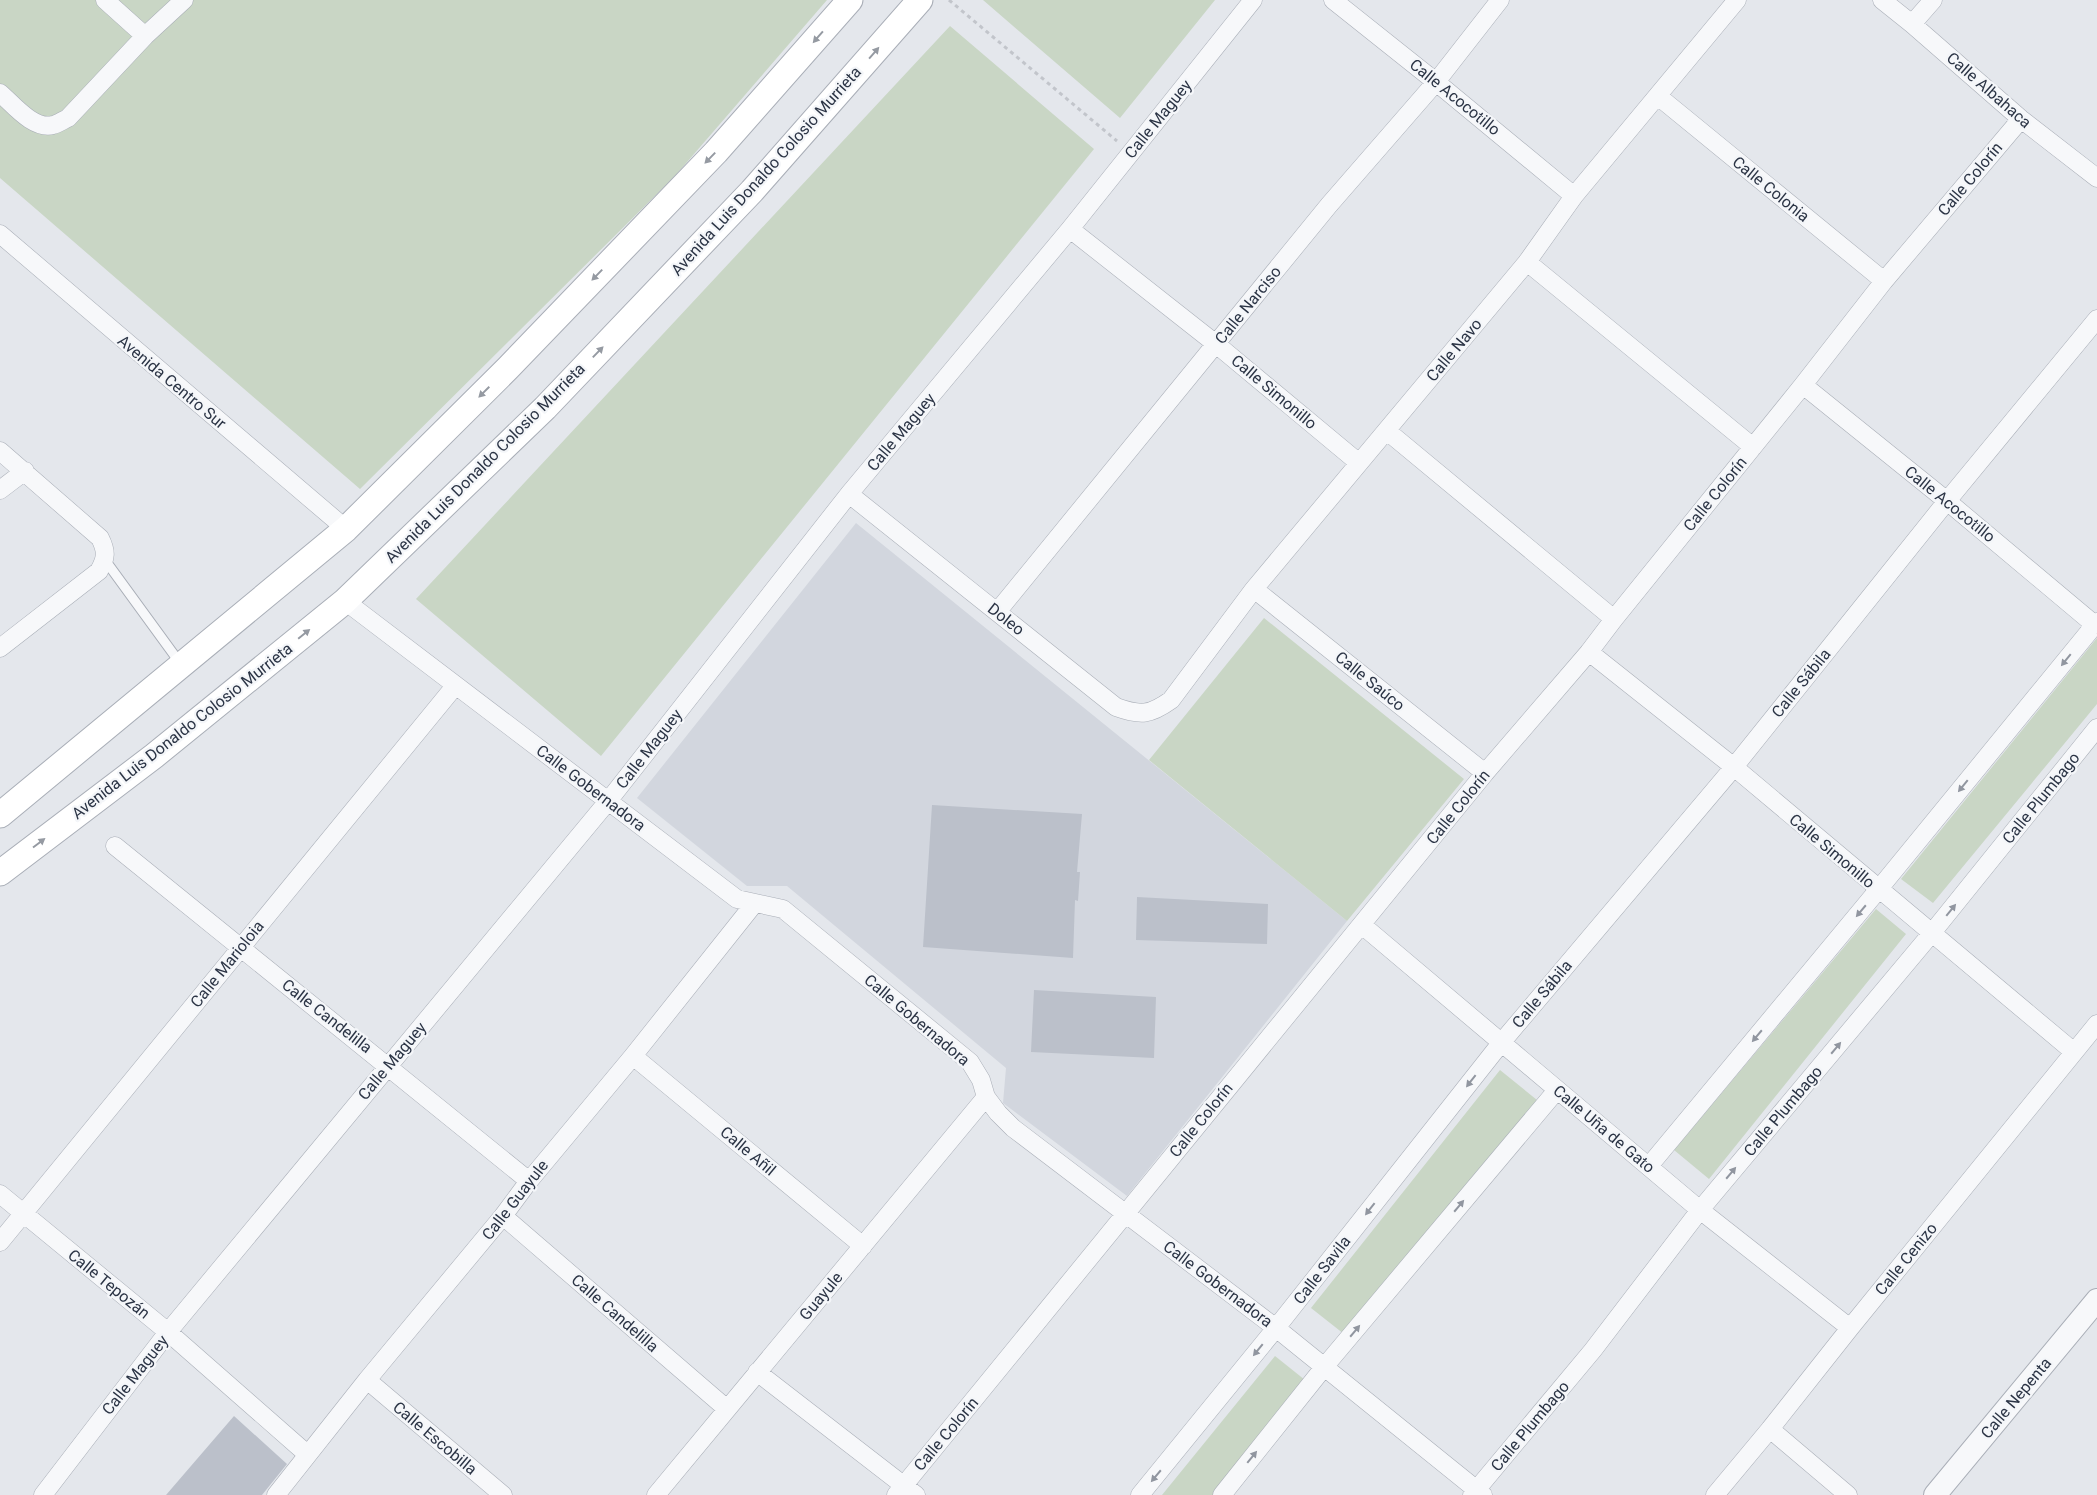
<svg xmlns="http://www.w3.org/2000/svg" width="2097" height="1495" viewBox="0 0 2097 1495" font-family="Roboto,sans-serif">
	<rect width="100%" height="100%" fill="#e4e7ec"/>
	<!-- built -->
	<path fill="#d2d6de" d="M 856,523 L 1347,921 L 1127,1196 L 1003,1103 L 1006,1068 L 787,886 L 747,886 L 637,798 Z"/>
	<!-- green -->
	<path fill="#c9d6c5" d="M 0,0 L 827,0 L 675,176 L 360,489 L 0,178 Z
		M 983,0 L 1215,0 L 1120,118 Z
		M 950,26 L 1094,149 L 601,756 L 416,599 Z
		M 1264,618 L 1464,779 L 1347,921 L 1149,760 Z
		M 2097,638 L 2097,704 L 1933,903 L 1901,879 Z
		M 1876,909 L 1906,934 L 1709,1179 L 1674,1150 Z
		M 1500,1070 L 1537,1100 L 1344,1334 L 1311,1308 Z
		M 1275,1356 L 1305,1380 L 1213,1495 L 1162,1495 Z"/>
	<!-- building -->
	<path fill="#bbc0ca" d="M 932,805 L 1082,814 L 1077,872 L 1080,872 L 1078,901 L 1075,900 L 1073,958 L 923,947 Z
		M 1137,897 L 1268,904 L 1267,944 L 1136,940 Z
		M 1034,990 L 1156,997 L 1154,1058 L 1031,1052 Z
		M 234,1416 L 287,1464 L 262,1495 L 166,1495 Z"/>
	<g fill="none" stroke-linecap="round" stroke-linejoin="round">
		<!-- service casing -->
		<g stroke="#a9aeb7" stroke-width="11">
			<path id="service" d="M 105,560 L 180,663"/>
		</g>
		<!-- minor casing -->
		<g stroke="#a9aeb7" stroke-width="19">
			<path id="minor" d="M 105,0 L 145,36
				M 1333,0 L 1436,82 L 1574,196
				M 1882,0 L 1912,24 L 2021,119 L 2097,178
				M 1912,24 L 1933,0
				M 0,93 C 13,104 33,130 53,125 C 58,124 63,120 68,118 L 145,36 L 184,0
				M 1659,97 L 1884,281
				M 1070,229 L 1216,344 L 1359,463
				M 0,234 L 346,529
				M 1527,262 L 1753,447
				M 1803,385 L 1947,501 L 2095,625
				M 1387,431 L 1614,619
				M 0,451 L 100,538 C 107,552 106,558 99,571 L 0,648
				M 0,490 L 25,471
				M 849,494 L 1116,707 C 1141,716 1150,715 1171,700 L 1254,589 L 1527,262 L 1574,196 L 1737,0
				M 1254,589 L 1485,773
				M 345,601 L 737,899 L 783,909 L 970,1062 L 981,1080 L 986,1097 L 998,1113 L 1013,1128 L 1276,1328 L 1483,1495
				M 997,612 L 1329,205 L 1436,82 L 1500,0
				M 1589,652 L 1734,767 L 2074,1052
				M 115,846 L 529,1181
				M 1362,925 L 1700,1210 L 1850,1328
				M 633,1056 L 863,1246
				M 1649,1166 L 1878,890 L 2097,622
				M 0,1194 L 168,1332 L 307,1454
				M 503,1216 L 727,1409
				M 0,1242 L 455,686
				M 757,1372 L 916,1495
				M 367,1380 L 503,1495
				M 1770,1429 L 1848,1495
				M 43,1495 L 168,1332 L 609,800 L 849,494 L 1070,229 L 1253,0
				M 276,1495 L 367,1380 L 503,1216 L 529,1181 L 633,1056 L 754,904
				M 656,1495 L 986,1097
				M 896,1495 L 1485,773 L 1589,652 L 1614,619 L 1803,385 L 1884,281 L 2021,119
				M 1140,1495 L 1276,1328 L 1501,1043 L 1734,767 L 1947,501 L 2097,319
				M 1222,1495 L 1325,1366 L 1557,1090
				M 1472,1495 L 1593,1350 L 1700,1210 L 1931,934 L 2097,728
				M 1715,1495 L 1770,1429 L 1850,1328 L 2097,1024"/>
		</g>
		<!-- tertiary casing -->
		<g stroke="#a9aeb7" stroke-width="24">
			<path id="tertiary" d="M 1935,1495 L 2097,1300"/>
		</g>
		<!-- secondary casing -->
		<g stroke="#a9aeb7" stroke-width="27">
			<path id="secondary" d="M 0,815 L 346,529 L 508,368 L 716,152 L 850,0
				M 0,873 L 154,756 L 345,601 L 545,408 L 752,191 L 920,0"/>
		</g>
		<!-- path -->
		<path stroke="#c2c5cb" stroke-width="3" stroke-dasharray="4 4" stroke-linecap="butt" d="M 949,0 L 1117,141"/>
		<!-- service -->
		<use href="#service" stroke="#f7f8fa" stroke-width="9"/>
		<!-- minor -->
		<use href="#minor" stroke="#f7f8fa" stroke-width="18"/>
		<!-- tertiary -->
		<use href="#tertiary" stroke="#f7f8fa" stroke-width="22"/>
		<!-- secondary -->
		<use href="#secondary" stroke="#fff" stroke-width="25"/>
	</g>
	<!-- one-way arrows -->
	<defs><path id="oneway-solid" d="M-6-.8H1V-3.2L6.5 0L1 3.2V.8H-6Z" transform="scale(1.25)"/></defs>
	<g fill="#959aa2">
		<use href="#oneway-solid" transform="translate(818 37) rotate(131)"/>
		<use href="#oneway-solid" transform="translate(874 53) rotate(-49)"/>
		<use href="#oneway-solid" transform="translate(710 158) rotate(134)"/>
		<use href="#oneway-solid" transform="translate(597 275) rotate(134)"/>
		<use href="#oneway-solid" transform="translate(598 352) rotate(-46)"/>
		<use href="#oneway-solid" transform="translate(484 392) rotate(135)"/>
		<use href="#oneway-solid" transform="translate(304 634) rotate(-39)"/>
		<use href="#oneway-solid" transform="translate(39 843) rotate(-37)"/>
	</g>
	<g fill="#9196a0">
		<use href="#oneway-solid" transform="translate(2066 660) rotate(129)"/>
		<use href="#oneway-solid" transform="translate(1963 786) rotate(129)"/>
		<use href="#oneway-solid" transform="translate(1951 910) rotate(-51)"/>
		<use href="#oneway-solid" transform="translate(1861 911) rotate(130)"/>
		<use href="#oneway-solid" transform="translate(1757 1036) rotate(130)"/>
		<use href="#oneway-solid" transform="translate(1836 1048) rotate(-50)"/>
		<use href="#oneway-solid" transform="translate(1471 1081) rotate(128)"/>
		<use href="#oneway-solid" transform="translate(1731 1173) rotate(-50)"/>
		<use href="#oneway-solid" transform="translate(1459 1206) rotate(-50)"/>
		<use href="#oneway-solid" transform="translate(1370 1209) rotate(128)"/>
		<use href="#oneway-solid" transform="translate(1355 1331) rotate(-50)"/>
		<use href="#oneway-solid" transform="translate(1258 1350) rotate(129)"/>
		<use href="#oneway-solid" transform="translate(1252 1457) rotate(-51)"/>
		<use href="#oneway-solid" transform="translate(1156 1476) rotate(130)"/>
	</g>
	<g text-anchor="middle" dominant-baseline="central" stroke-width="4.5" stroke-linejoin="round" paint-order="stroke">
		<!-- street labels -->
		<g font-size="16" fill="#2b3445" stroke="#f4f6f9">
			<text transform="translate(1989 90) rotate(41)">Calle Albahaca</text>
			<text transform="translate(1455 97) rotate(39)">Calle Acocotillo</text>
			<text transform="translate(1158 119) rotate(-51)">Calle Maguey</text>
			<text transform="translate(766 171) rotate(-48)">Avenida Luis Donaldo Colosio Murrieta</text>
			<text transform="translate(1970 179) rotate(-50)">Calle Colorín</text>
			<text transform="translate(1771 189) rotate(39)">Calle Colonia</text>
			<text transform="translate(1248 305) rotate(-51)">Calle Narciso</text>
			<text transform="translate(1454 350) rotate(-50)">Calle Navo</text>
			<text transform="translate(172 382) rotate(40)">Avenida Centro Sur</text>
			<text transform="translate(1274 392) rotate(40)">Calle Simonillo</text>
			<text transform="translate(901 432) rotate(-50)">Calle Maguey</text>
			<text transform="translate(485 463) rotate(-45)">Avenida Luis Donaldo Colosio Murrieta</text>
			<text transform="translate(1715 494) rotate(-51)">Calle Colorín</text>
			<text transform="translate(1950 504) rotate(39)">Calle Acocotillo</text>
			<text transform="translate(1006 619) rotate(38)">Doleo</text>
			<text transform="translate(1370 681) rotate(39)">Calle Saúco</text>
			<text transform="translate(1801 683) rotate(-51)">Calle Sábila</text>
			<text transform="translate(182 731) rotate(-38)">Avenida Luis Donaldo Colosio Murrieta</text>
			<text transform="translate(649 749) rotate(-52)">Calle Maguey</text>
			<text transform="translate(591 788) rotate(37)">Calle Gobernadora</text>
			<text transform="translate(2041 798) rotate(-51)">Calle Plumbago</text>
			<text transform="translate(1458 807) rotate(-51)">Calle Colorín</text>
			<text transform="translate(1832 851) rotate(40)">Calle Simonillo</text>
			<text transform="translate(227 964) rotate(-51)">Calle Marioloia</text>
			<text transform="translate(1542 994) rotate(-50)">Calle Sábila</text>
			<text transform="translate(327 1016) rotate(38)">Calle Candelilla</text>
			<text transform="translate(917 1020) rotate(40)">Calle Gobernadora</text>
			<text transform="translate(392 1061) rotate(-50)">Calle Maguey</text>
			<text transform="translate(1783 1111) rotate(-50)">Calle Plumbago</text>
			<text transform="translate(1201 1120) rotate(-51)">Calle Colorín</text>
			<text transform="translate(1604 1129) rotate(40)">Calle Uña de Gato</text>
			<text transform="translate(748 1151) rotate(40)">Calle Añil</text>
			<text transform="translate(515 1200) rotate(-52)">Calle Guayule</text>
			<text transform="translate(1906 1259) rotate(-51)">Calle Cenizo</text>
			<text transform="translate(1322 1270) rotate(-52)">Calle Savila</text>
			<text transform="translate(109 1284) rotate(39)">Calle Tepozán</text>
			<text transform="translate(1218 1284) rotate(37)">Calle Gobernadora</text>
			<text transform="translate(821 1296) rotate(-50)">Guayule</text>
			<text transform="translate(615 1313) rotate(41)">Calle Candelilla</text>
			<text transform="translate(135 1375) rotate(-52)">Calle Maguey</text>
			<text transform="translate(2016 1398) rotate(-50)">Calle Nepenta</text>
			<text transform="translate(1530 1426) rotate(-50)">Calle Plumbago</text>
			<text transform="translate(946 1434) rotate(-50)">Calle Colorín</text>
			<text transform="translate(435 1438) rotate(40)">Calle Escobilla</text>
		</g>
	</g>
</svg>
